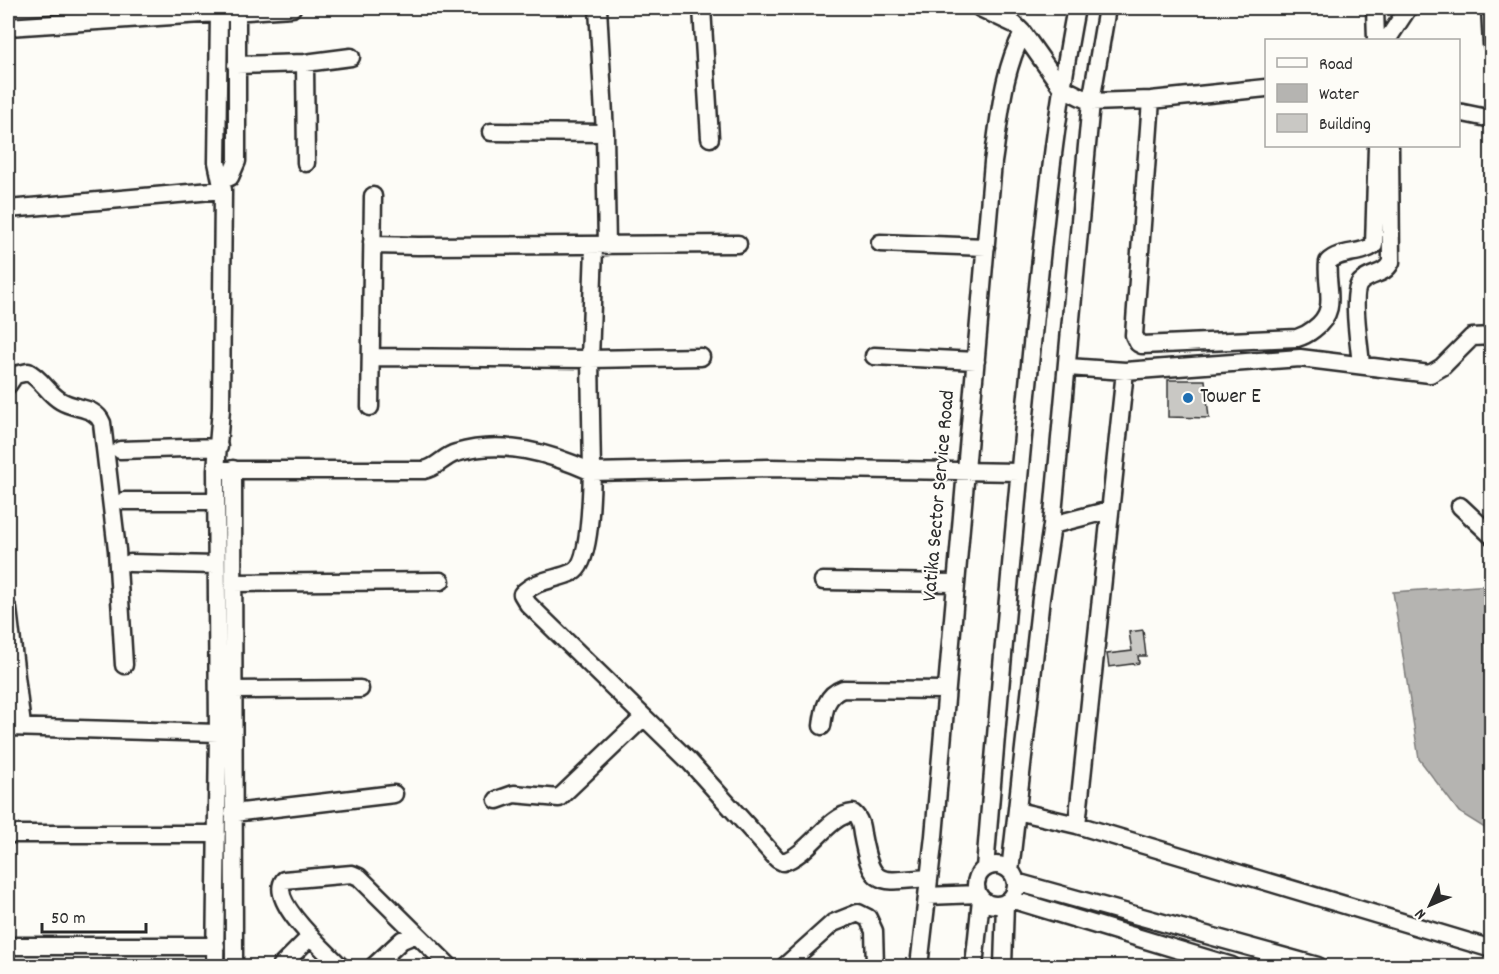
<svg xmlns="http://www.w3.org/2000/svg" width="1499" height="974" viewBox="0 0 1499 974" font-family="Dekko,sans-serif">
	<rect width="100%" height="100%" fill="#fdfcf7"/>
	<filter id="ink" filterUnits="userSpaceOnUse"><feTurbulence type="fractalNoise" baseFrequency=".0167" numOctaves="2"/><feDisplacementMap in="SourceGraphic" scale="12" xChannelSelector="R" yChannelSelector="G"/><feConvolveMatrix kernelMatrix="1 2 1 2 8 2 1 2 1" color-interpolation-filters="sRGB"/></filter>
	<g filter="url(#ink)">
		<!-- water -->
		<path fill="#b5b4b1" stroke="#7e7d7b" stroke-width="1.5" d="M 1491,585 L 1492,585 L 1491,832 L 1459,812 L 1419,759 L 1393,592 Z"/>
		<!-- building -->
		<path fill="#c9c8c4" stroke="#2b2b2b" stroke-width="1.5" d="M 1168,380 L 1205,380 L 1209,418 L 1168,417 Z
			M 1143,630 L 1146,656 L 1138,656 L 1139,663 L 1109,667 L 1107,654 L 1132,651 L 1129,632 Z"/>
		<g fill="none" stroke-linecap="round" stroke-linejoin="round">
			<!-- minor casing -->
			<g stroke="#2b2b2b" stroke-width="21">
				<path id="minor" d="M 598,8 L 605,133 L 607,246
					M 702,8 L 710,138
					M 980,8 L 1014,24 L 1023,33 L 1061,87 L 1091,102
					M 1375,8 L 1376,40
					M 1490,8 L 1492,45
					M 219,12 L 217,162 L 223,190
					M 8,27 L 292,8
					M 1387,40 L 1408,8
					M 305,63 L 306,163
					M 236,65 L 305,63 L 351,57
					M 1151,100 L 1134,335 L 1138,343 L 1142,345 L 1297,338 C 1304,336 1309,333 1314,329 C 1340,310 1325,288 1328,262 C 1340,250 1361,255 1374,245 L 1377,146
					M 1091,102 L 1151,100 L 1266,88
					M 1458,112 L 1492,119
					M 491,132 L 605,133
					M 223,180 L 230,177 L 237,161 L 237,11
					M 8,209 L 223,190 L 221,409 L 216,470 L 218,733 L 215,966
					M 372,242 L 374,245 L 418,246 L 738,244
					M 880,243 L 986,247
					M 874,356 L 976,361
					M 371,357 L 590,359 L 701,357
					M 1361,365 C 1360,349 1350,291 1361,282 C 1372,272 1384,276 1391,262 L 1390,146
					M 1068,367 L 1125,371 L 1300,358 L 1430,374 L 1442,367 L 1472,337 L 1492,336
					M 8,385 L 15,375 L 28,372 C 42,379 48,394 61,401 C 76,410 95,406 102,423 L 117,550 L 124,665
					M 370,407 L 373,196
					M 120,450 L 219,447
					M 233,469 L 234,966
					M 216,470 L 424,470 C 437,468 444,456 456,453 C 503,439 550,453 592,472 L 590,359 L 594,247
					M 124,501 L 216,501
					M 1460,506 L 1492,536
					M 1052,525 L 1110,510
					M 130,563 L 216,565
					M 823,581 L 954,583
					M 233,583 L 441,581
					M 8,609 L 22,726
					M 233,690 L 360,689
					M 822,726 C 824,709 826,695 843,689 L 946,690
					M 8,727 L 218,733
					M 497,800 L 514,794 L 559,798 L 644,717
					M 1017,811 L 1077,825 L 1492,949
					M 233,813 L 394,794
					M 1077,825 L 1125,371
					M 8,834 L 217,834
					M976 885a20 20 0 1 1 40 0a20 20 0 1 1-40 0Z
					M 985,868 C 999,697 1014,525 1031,354 C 1043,238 1054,122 1076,8
					M 1010,871 L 1041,598 L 1052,525 L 1091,102 L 1107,8
					M 928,878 C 878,882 872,888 862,834 C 861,826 860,819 853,813 C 828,815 809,855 783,862 L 777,859 L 690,762 L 528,604 L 522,594 C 537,579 556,580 573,572 C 591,563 591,493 592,472 L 769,468 L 1019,472
					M 1016,882 L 1318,966
					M 927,896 L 978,894
					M 1010,899 L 1232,966
					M 8,946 L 216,946
					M 281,966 L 311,936
					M 340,966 C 327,952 268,901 284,880 L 352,874 L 359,877 L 449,966
					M 374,966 L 402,940 L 414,935
					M 785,966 L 833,923 L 858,913 L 868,918 L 874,931 L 875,966
					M 919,966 L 934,836 L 993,162 C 1000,118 1002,72 1023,33
					M 974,966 L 981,899
					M 1003,966 L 1005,903"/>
			</g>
			<!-- minor -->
			<use href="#minor" stroke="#fdfcf7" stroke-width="16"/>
		</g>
	</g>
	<!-- markers -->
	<circle fill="#1f6fb2" stroke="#fdfcf7" stroke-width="2" cx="1188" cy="398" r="6"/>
	<g text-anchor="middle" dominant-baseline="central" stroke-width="4.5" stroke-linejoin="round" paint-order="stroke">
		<!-- poi labels -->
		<g font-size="21" fill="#2b2b2b" stroke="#fdfcf7" text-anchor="start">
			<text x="1200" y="398">Tower E</text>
		</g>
		<!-- street labels -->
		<g font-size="21" fill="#2b2b2b" stroke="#fdfcf7">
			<text transform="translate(940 496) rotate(-85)">Vatika Sector Service Road</text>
		</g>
	</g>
	<!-- margin -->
	<rect width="1499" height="974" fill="none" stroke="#fdfcf7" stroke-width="30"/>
	<rect x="15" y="15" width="1469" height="944" fill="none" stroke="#2b2b2b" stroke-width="2" filter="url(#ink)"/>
	<!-- legend -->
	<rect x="1265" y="39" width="195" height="108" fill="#fdfcf7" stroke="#a9a8a5" stroke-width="1.5"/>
	<rect x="1277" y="58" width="30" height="9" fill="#fdfcf7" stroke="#a9a8a5" stroke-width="1.5"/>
	<text x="1319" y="69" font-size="18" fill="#2b2b2b">Road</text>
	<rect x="1277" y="84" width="30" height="18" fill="#b5b4b1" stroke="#a9a8a5" stroke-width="1.5"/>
	<text x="1319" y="99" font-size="18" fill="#2b2b2b">Water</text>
	<rect x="1277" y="114" width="30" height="18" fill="#c9c8c4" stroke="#a9a8a5" stroke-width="1.5"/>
	<text x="1319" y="129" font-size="18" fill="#2b2b2b">Building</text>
	<!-- north arrow -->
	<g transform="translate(1430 905) rotate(226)" stroke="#fdfcf7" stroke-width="4.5" paint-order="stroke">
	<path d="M0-4.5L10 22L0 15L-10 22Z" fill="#2b2b2b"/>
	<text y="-9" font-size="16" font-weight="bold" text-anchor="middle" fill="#2b2b2b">N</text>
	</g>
	<!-- scale -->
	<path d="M42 923v9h104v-9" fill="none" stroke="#2b2b2b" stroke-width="3"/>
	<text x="51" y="923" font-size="18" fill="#2b2b2b" stroke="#fdfcf7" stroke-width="4.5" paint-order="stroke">50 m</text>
</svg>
